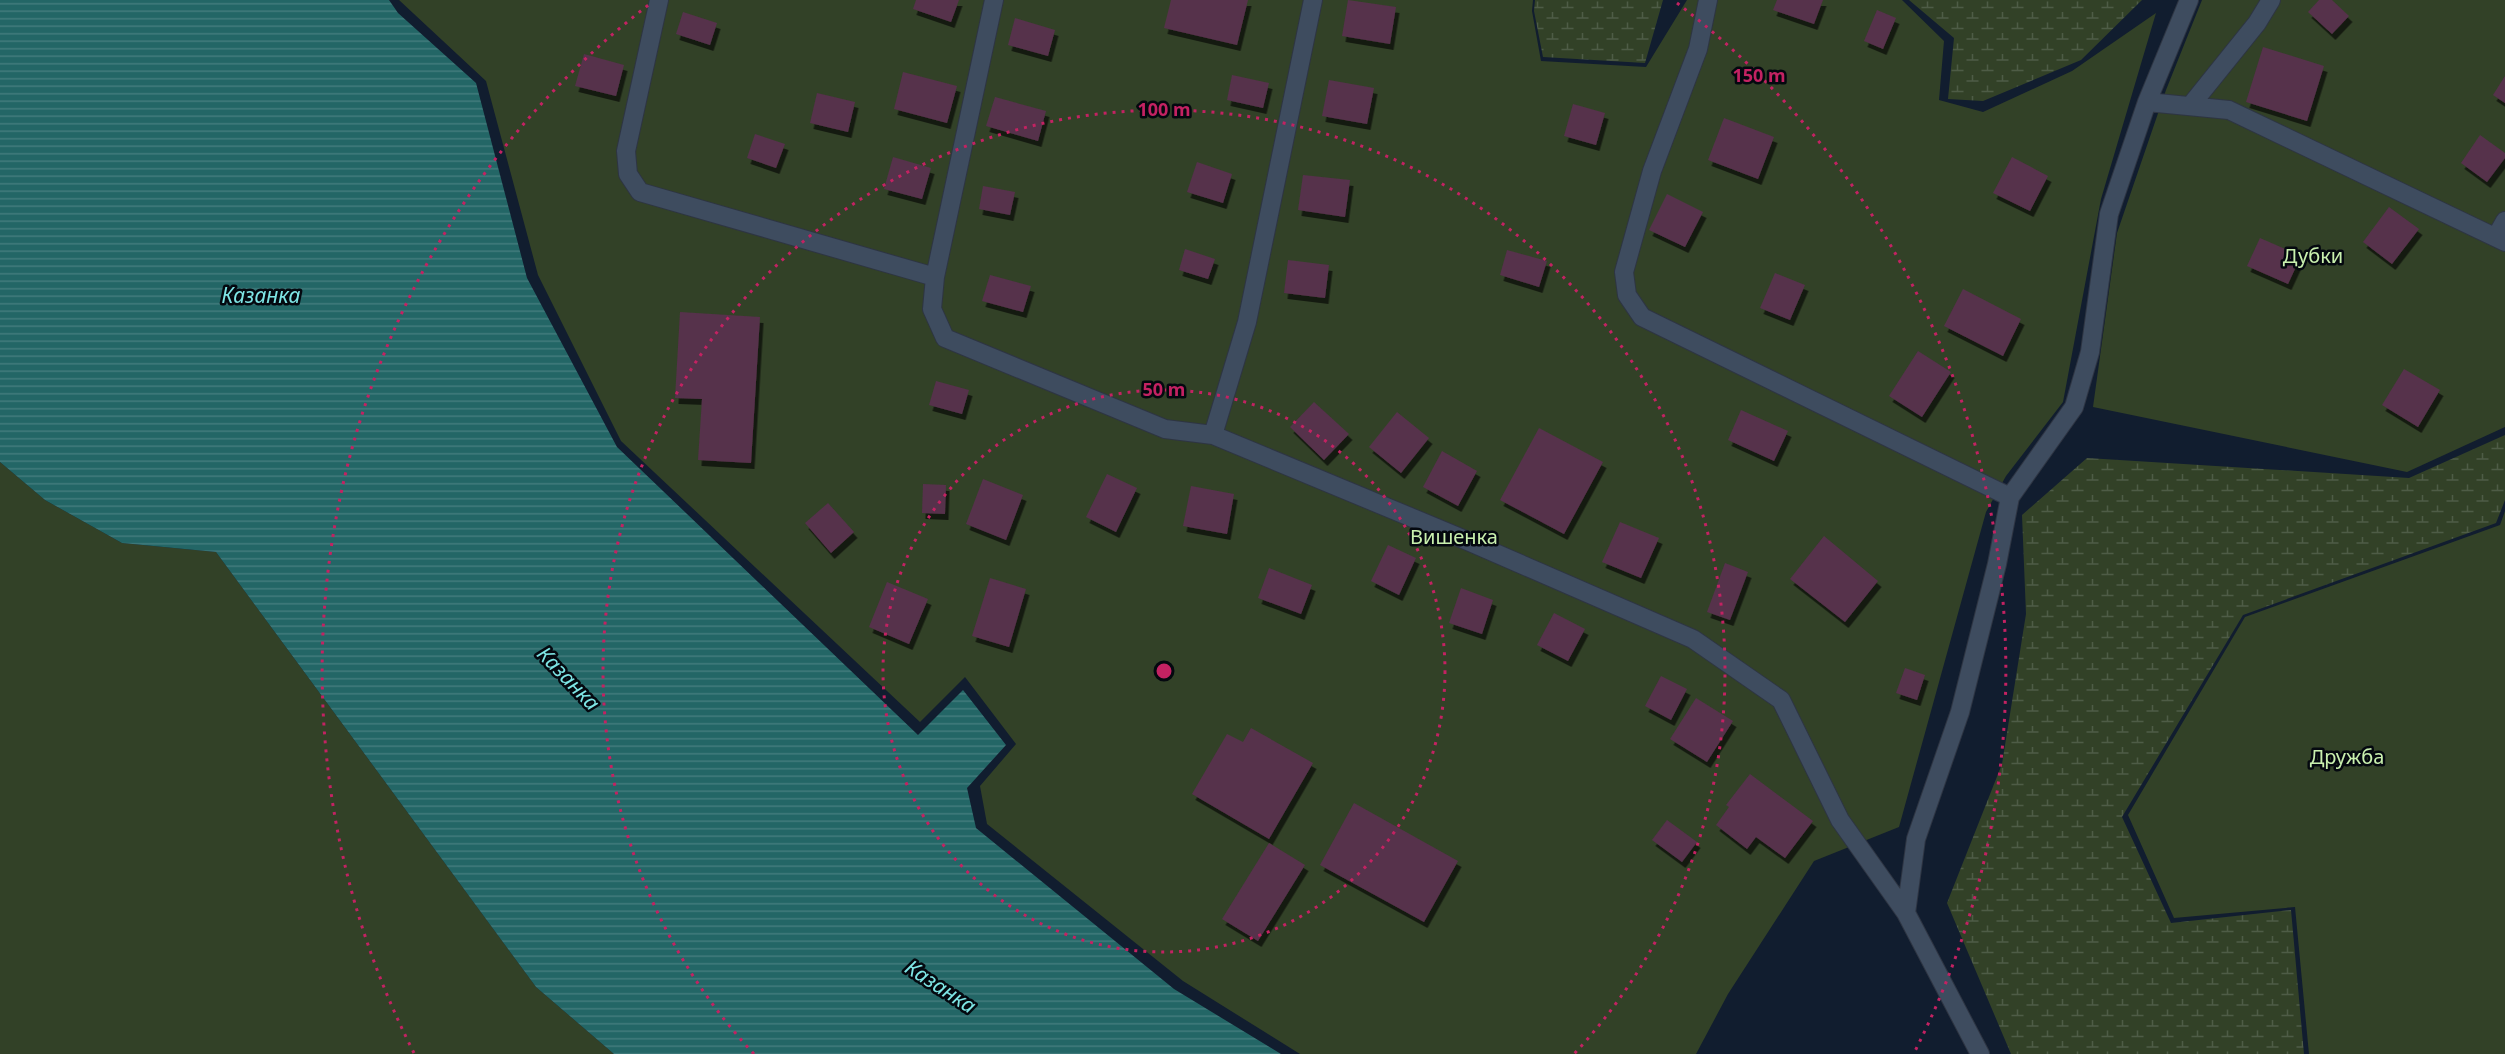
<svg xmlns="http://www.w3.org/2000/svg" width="2505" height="1054" viewBox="0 0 2505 1054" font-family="'Noto Sans',sans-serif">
	<defs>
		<pattern id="wetland-marsh" width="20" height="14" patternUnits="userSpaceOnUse" patternTransform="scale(1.5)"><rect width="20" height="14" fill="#324127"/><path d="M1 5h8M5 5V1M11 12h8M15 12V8" fill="none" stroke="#4e5c46"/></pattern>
		<pattern id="water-rules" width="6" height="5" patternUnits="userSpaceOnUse" patternTransform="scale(1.5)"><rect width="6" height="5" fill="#236666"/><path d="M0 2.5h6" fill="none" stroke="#427b7c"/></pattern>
		<filter id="shadow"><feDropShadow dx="3.5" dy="6" stdDeviation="0" flood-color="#0009"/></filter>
	</defs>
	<rect width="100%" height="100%" fill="#111d2f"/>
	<!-- green -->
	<path fill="#324127" d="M 399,0 L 1533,0 L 1532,11 L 1541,61 L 1646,67 L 1687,0 L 1902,0 L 1944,41 L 1939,100 L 1983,112 L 2072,71 L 2156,13 L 2101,199 L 2063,402 L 2006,476 L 1986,512 L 1899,827 L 1814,861 L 1728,994 L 1696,1054 L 1300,1054 L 1183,981 L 987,824 L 980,786 L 1016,744 L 965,677 L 920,722 L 621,441 L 538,275 L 486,81 Z
		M 2202,0 L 2505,0 L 2505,427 L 2407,472 L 2093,407 L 2117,233 L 2166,90 Z
		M 0,462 L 45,500 L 122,543 L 216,552 L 536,987 L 614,1054 L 0,1054 Z
		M 2505,511 L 2505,1054 L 2309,1054 L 2295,907 L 2174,918 L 2128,815 L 2245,617 L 2500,525 Z"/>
	<!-- wetland -->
	<path fill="url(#wetland-marsh)" d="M 1535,0 L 1663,0 L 1645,63 L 1543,57 L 1534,11 Z
		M 1909,0 L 2142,0 L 2081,60 L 1983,101 L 1948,99 L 1954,38 Z
		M 2505,435 L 2505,500 L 2496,523 L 2243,615 L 2122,817 L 2171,923 L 2291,910 L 2304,1054 L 2011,1054 L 1947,903 L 2002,764 L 2026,614 L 2022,515 L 2087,458 L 2409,478 Z"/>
	<!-- water -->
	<path fill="url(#water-rules)" d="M 0,0 L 389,0 L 398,13 L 476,83 L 527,278 L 617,447 L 918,735 L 963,690 L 1006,745 L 967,788 L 976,828 L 1174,989 L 1281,1054 L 614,1054 L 536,987 L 216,552 L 122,543 L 45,500 L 0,462 Z"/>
	<!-- building -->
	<path fill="#56314b" filter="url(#shadow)" d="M 916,0 L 959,0 L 951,22 L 913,9 Z
		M 1171,0 L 1248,0 L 1237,45 L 1164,28 Z
		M 1348,0 L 1396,7 L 1390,44 L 1342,36 Z
		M 1777,0 L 1823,0 L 1814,24 L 1773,10 Z
		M 2319,0 L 2332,0 L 2349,16 L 2332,34 L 2308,12 Z
		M 1877,10 L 1896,18 L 1883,49 L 1864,41 Z
		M 683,12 L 717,23 L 710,45 L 676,34 Z
		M 1015,18 L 1055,30 L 1048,56 L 1008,45 Z
		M 2263,47 L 2324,66 L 2307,121 L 2246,102 Z
		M 584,54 L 624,65 L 616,96 L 575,86 Z
		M 903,72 L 957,86 L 947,123 L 894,109 Z
		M 1232,75 L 1269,83 L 1263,108 L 1227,100 Z
		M 2505,76 L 2505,103 L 2493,95 Z
		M 1329,80 L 1374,88 L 1367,124 L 1322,116 Z
		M 817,93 L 855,102 L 848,132 L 810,123 Z
		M 995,97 L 1046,111 L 1038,141 L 986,126 Z
		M 1573,104 L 1605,113 L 1596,145 L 1564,136 Z
		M 1724,118 L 1774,137 L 1758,179 L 1708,160 Z
		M 755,134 L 785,144 L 776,168 L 747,158 Z
		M 2480,135 L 2505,153 L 2505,158 L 2487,182 L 2461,163 Z
		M 893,157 L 931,168 L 922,199 L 884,189 Z
		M 2012,157 L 2048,176 L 2030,211 L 1993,193 Z
		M 1197,162 L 1232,174 L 1223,203 L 1187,192 Z
		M 1303,175 L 1350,180 L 1345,217 L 1298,210 Z
		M 983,186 L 1015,192 L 1010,215 L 979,209 Z
		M 1667,194 L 1703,212 L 1685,247 L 1649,230 Z
		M 2389,207 L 2419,229 L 2392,264 L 2363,242 Z
		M 2260,238 L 2301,256 L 2288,284 L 2247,266 Z
		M 1185,249 L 1215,259 L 1208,279 L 1179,270 Z
		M 1507,250 L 1547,261 L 1539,287 L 1500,275 Z
		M 1288,260 L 1329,265 L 1325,298 L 1284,293 Z
		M 1775,273 L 1805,285 L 1790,320 L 1760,308 Z
		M 990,275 L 1031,286 L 1023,312 L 982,301 Z
		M 1963,289 L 2021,319 L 2003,356 L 1944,326 Z
		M 680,312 L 760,317 L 751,463 L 698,460 L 702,399 L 675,398 Z
		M 1918,351 L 1951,372 L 1922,417 L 1889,396 Z
		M 2404,369 L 2440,390 L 2418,427 L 2382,405 Z
		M 936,381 L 969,390 L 962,414 L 929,405 Z
		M 1314,402 L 1349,434 L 1324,460 L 1290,427 Z
		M 1741,410 L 1788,431 L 1774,461 L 1728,440 Z
		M 1397,412 L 1429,438 L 1401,473 L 1369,447 Z
		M 1539,428 L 1603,462 L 1564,534 L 1500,500 Z
		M 1442,451 L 1477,471 L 1458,506 L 1423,487 Z
		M 1107,474 L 1137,488 L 1116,532 L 1086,517 Z
		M 983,479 L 1023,495 L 1006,540 L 966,524 Z
		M 923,484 L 946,485 L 945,514 L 922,513 Z
		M 1191,486 L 1234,494 L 1227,534 L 1183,526 Z
		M 828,503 L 854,532 L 831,553 L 805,523 Z
		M 1620,522 L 1659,538 L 1641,578 L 1602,562 Z
		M 1824,536 L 1878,581 L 1845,622 L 1790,579 Z
		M 1388,545 L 1416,558 L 1399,595 L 1371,581 Z
		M 1725,563 L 1748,572 L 1730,620 L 1707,612 Z
		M 1269,568 L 1312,585 L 1301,614 L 1258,598 Z
		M 990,578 L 1026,589 L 1009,647 L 972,636 Z
		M 887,582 L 928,599 L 909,644 L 869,627 Z
		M 1461,588 L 1493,600 L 1482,634 L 1449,623 Z
		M 1554,613 L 1585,629 L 1568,661 L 1537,645 Z
		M 1905,668 L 1925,675 L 1917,700 L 1896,693 Z
		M 1661,676 L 1687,689 L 1671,720 L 1645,706 Z
		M 1696,698 L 1733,721 L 1707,762 L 1670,739 Z
		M 1251,728 L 1313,763 L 1269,839 L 1192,794 L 1227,734 L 1243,742 Z
		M 1750,774 L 1813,821 L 1785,858 L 1756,837 L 1747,849 L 1716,825 L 1729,807 L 1726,805 Z
		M 1354,803 L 1458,861 L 1424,922 L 1320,865 Z
		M 1667,820 L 1697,842 L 1682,862 L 1652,840 Z
		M 1269,843 L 1305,865 L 1258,941 L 1222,919 Z"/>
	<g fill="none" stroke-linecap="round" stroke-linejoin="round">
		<!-- lane casing -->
		<g stroke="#2e3543" stroke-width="20">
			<path id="lane" d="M 659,0 L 626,151 L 628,174 L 640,192 L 935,277 L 932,309 L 945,338 L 1165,429 L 1213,435 L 1456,536 L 1693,639 L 1781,700 L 1840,820 L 1906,913 L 1980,1054
				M 1708,0 L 1698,49 L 1652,171 L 1624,272 L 1627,295 L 1642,317 L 2010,497
				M 2147,102 L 2229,110 L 2505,242
				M 2191,105 L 2257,23 L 2271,0
				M 2496,237 L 2505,221
				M 935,277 L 994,0
				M 1213,435 L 1247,322 L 1313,0
				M 1906,913 L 1916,839 L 1960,712 L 1997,564 L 2010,497 L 2074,407 L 2090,352 L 2109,214 L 2147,102 L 2189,0"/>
		</g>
		<!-- lane -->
		<use href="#lane" stroke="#3e4c5f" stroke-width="18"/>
	</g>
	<!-- distance rings -->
	<g fill="none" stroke="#c32262" stroke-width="3" stroke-dasharray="3 6">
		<circle cx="1164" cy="671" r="281"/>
		<path d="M754 1054A561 561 0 1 1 1574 1054"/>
		<path d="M414 1053A842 842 0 0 1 651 3M1677 3A842 842 0 0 1 1914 1053"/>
	</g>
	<g text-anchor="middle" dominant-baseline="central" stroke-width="5" stroke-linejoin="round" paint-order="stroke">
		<!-- park labels -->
		<g font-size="20" fill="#c9f0ae" stroke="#04080f">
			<text x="2313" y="255">Дубки</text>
			<text x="1454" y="536">Вишенка</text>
			<text x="2347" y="756">Дружба</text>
		</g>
		<!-- water labels -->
		<g font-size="21" font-style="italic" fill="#7ee5e5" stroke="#04080f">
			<text x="261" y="295">Казанка</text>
			<text transform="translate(569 678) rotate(46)">Казанка</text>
			<text transform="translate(941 986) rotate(33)">Казанка</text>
		</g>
	</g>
	<circle cx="1164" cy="671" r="9" fill="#c32262" stroke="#04080f" stroke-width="3"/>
	<g font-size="18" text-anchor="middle" font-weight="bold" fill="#c32262" stroke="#04080f" stroke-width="5" stroke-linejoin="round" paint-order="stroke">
		<text x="1759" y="82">150 m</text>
		<text x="1164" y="116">100 m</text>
		<text x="1164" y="396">50 m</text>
	</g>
</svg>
